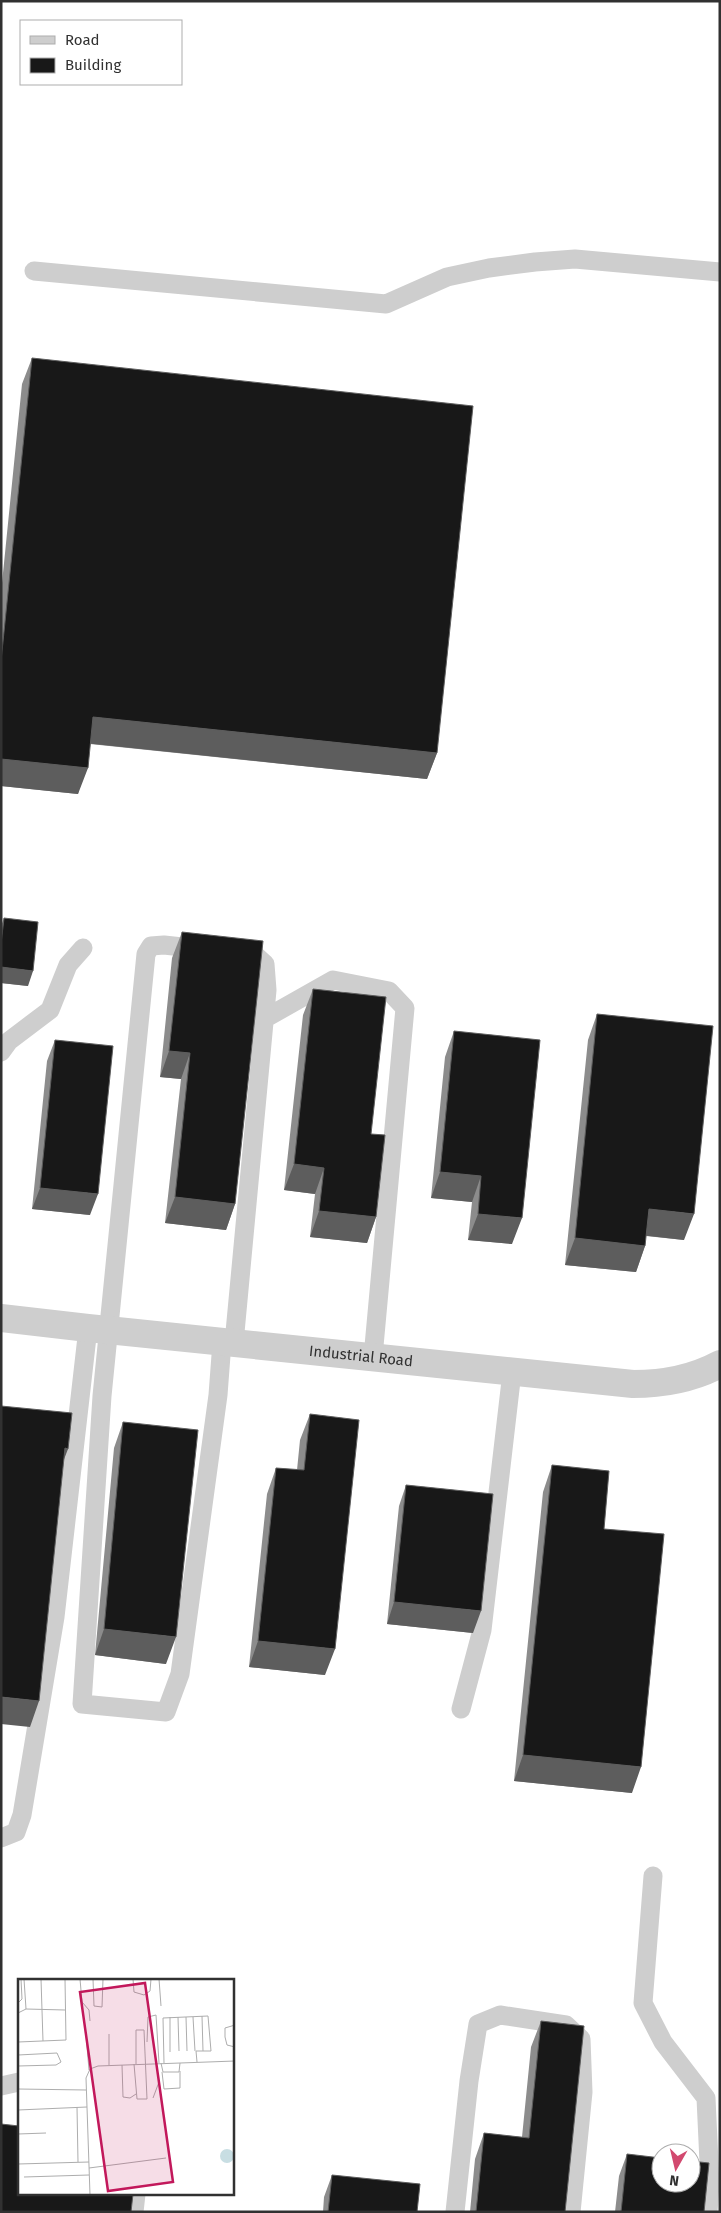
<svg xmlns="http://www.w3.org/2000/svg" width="721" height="2213" viewBox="0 0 721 2213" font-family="'Fira Sans',sans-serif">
	<rect width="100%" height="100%" fill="#fff"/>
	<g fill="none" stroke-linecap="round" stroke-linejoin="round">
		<!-- service -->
		<path stroke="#cecece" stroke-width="19" d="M 34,271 L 386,304 L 447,277 L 489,268 L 535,262 L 575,259 L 720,272
			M 201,949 L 164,945 L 151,946 L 146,954 L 102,1396 L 82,1704 L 166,1712 L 180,1674 L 218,1395 L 222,1342
			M 264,1019 L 333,980 L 389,991 L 405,1008 L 373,1357
			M 1,1052 L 9,1041 L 50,1010 L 68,965 L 83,948
			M 234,1343 L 267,990 L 265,964 L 254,954 L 238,953
			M 461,1709 L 482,1630 L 512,1372
			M 1,1838 L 16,1832 L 22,1815 L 55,1617 L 88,1328
			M 653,1876 L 643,2003 L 663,2042 L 706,2098 L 710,2184 L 708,2212
			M 1,2086 L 19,2082
			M 134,2212 L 136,2194
			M 455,2212 L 469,2081 L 478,2024 L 500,2015 L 566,2025 L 581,2039 L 583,2092 L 571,2212"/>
		<!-- minor -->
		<path stroke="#cecece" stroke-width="28" id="s1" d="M 1,1318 L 88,1328 L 633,1384 C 664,1384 692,1379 720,1364"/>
	</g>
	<!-- wall -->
	<path fill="#8c8c8c" d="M 32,358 L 437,753 L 427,779 L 90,744 L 78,794 L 1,786 L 1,593 L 22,384 Z
		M 4,918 L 28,986 L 1,983 L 1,926 Z
		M 182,932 L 235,1204 L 226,1230 L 165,1223 L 181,1079 L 160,1077 L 172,958 Z
		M 313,989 L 371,1134 L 376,1217 L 367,1243 L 310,1237 L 315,1194 L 284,1190 L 303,1015 Z
		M 597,1014 L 684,1240 L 646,1236 L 645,1246 L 636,1272 L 565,1265 L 588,1040 Z
		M 454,1031 L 512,1244 L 468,1240 L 472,1202 L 431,1198 L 445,1057 Z
		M 55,1040 L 90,1215 L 32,1209 L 47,1061 Z
		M 310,1414 L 325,1675 L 249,1667 L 267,1494 L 276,1468 L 297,1470 L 300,1440 Z
		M 123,1422 L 166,1664 L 95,1655 L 114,1448 Z
		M 552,1465 L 604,1529 L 632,1793 L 514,1781 L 543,1492 Z
		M 406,1485 L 473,1633 L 387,1624 L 399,1506 Z
		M 541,2021 L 565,2212 L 470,2212 L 475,2159 L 484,2133 L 522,2137 L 531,2047 Z
		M 627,2154 L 704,2212 L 615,2212 L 619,2176 Z
		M 332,2175 L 417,2212 L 323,2212 L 324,2197 Z"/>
	<!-- shaded-wall -->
	<path fill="#5d5d5d" d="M 93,717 L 437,753 L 427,779 L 84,743 Z
		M 1,759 L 88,768 L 78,794 L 1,786 Z
		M 1,967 L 33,971 L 28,986 L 1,983 Z
		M 169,1051 L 190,1053 L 181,1079 L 160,1077 Z
		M 294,1164 L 324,1168 L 315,1194 L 284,1190 Z
		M 440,1172 L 481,1176 L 472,1202 L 431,1198 Z
		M 40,1188 L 98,1194 L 90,1215 L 32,1209 Z
		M 175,1197 L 235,1204 L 226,1230 L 165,1223 Z
		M 649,1209 L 694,1214 L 684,1240 L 640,1235 Z
		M 319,1211 L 376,1217 L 367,1243 L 310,1237 Z
		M 478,1214 L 522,1218 L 512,1244 L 468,1240 Z
		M 575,1238 L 645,1246 L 636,1272 L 565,1265 Z
		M 65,1448 L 68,1449 L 58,1475 Z
		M 394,1602 L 481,1611 L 473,1633 L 387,1624 Z
		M 104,1629 L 176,1637 L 166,1664 L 95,1655 Z
		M 258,1641 L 335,1649 L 325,1675 L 249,1667 Z
		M 1,1697 L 39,1701 L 30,1727 L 1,1724 Z
		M 523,1755 L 641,1767 L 632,1793 L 514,1781 Z"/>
	<!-- building -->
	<path fill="#181818" stroke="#5d5d5d" d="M 32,358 L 473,406 L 437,753 L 93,717 L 88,768 L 1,759 L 1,661 Z
		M 4,918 L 38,922 L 33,971 L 1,967 L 1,944 Z
		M 182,932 L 263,941 L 235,1204 L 175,1197 L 190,1053 L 169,1051 Z
		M 313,989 L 386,997 L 371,1134 L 385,1135 L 376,1217 L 319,1211 L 324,1168 L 294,1164 Z
		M 597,1014 L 713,1026 L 694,1214 L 649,1209 L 645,1246 L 575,1238 Z
		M 454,1031 L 540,1040 L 522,1218 L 478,1214 L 481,1176 L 440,1172 Z
		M 55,1040 L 113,1046 L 98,1194 L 40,1188 Z
		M 1,1406 L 72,1413 L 68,1449 L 65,1448 L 39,1701 L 1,1697 Z
		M 310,1414 L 359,1420 L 335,1649 L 258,1641 L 276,1468 L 304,1470 Z
		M 123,1422 L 198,1430 L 176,1637 L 104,1629 Z
		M 552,1465 L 609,1471 L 604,1529 L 664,1534 L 641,1767 L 523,1755 Z
		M 406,1485 L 493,1494 L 481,1611 L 394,1602 Z
		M 541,2021 L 584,2026 L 565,2212 L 476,2212 L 484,2133 L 529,2138 Z
		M 1,2124 L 19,2126 L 19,2194 L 133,2194 L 131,2212 L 1,2212 Z
		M 627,2154 L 661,2158 L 661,2183 L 691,2183 L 691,2161 L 709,2163 L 704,2212 L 621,2212 Z
		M 332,2175 L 420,2184 L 417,2212 L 328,2212 Z"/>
	<g text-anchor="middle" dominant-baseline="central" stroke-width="5" stroke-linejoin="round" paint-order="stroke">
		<!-- street labels -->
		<g font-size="15" fill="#313131" stroke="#fff">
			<text stroke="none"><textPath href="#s1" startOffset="362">Industrial Road</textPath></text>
		</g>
	</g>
	<!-- overview -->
	<g transform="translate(18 1979)">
		<rect width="216" height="216" fill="#fff"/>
		<path d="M202 177a7 7 0 1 1 14 0a7 7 0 1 1-14 0Z" fill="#c8dee3"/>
		<path fill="none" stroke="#adadad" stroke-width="1" d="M 23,0 L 25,62M 62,0 L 64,23 L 71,31 L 72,42M 75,0 L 76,27 L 84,28 L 85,0M 115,0 L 116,13 L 126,16 L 132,12 L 133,0M 141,0 L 143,27M 0,24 L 4,20 L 3,0M 8,30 L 47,31M 0,34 L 8,30 L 6,0M 184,37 L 185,72M 152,38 L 152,73M 160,38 L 161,72M 168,38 L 169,72M 175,38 L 177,72M 217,46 L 207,49 L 207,58 L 209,66 L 217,68M 68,56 L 71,91M 0,63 L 48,61 L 47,0M 129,63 L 130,38 L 138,36 L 141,84M 0,76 L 39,74 L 43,83 L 38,86 L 0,87M 143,84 L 145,93 L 161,93 L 162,84M 146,84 L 145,39 L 190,37 L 193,72 L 178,72 L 179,83M 116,85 L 119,120 L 129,120 L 126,51 L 118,51 L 118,85M 91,86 L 91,55M 104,86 L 105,118 L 112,119 L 118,115M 144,93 L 146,110 L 162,109 L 162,92M 0,110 L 68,111M 135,119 L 141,103M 59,128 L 60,183M 0,131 L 69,128M 0,155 L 28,154M 0,185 L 71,183M 71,189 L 148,179M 6,198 L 71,196M 72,216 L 68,99 L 72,90 L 80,87 L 217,82"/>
		<path fill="#c2185b" fill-opacity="0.15" stroke="#c2185b" stroke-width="2.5" d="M 127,4 L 155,203 L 90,212 L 62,13 Z"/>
		<rect width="216" height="216" fill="none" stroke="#313131" stroke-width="2.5"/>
	</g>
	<!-- border -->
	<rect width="721" height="2213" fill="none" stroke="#313131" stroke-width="5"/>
	<!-- legend -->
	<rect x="20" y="20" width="162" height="65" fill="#ffffff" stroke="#adadad"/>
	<rect x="30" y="36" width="25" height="8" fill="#cecece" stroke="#adadad"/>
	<text x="65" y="45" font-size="15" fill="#313131">Road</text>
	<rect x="30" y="58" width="25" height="15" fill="#181818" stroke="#adadad"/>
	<text x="65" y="70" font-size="15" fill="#313131">Building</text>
	<!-- north arrow -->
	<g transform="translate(676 2168) rotate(188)"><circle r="24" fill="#ffffff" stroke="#adadad"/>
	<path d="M0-4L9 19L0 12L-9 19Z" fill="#d2496f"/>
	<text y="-8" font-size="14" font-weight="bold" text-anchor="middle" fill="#313131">N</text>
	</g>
</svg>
